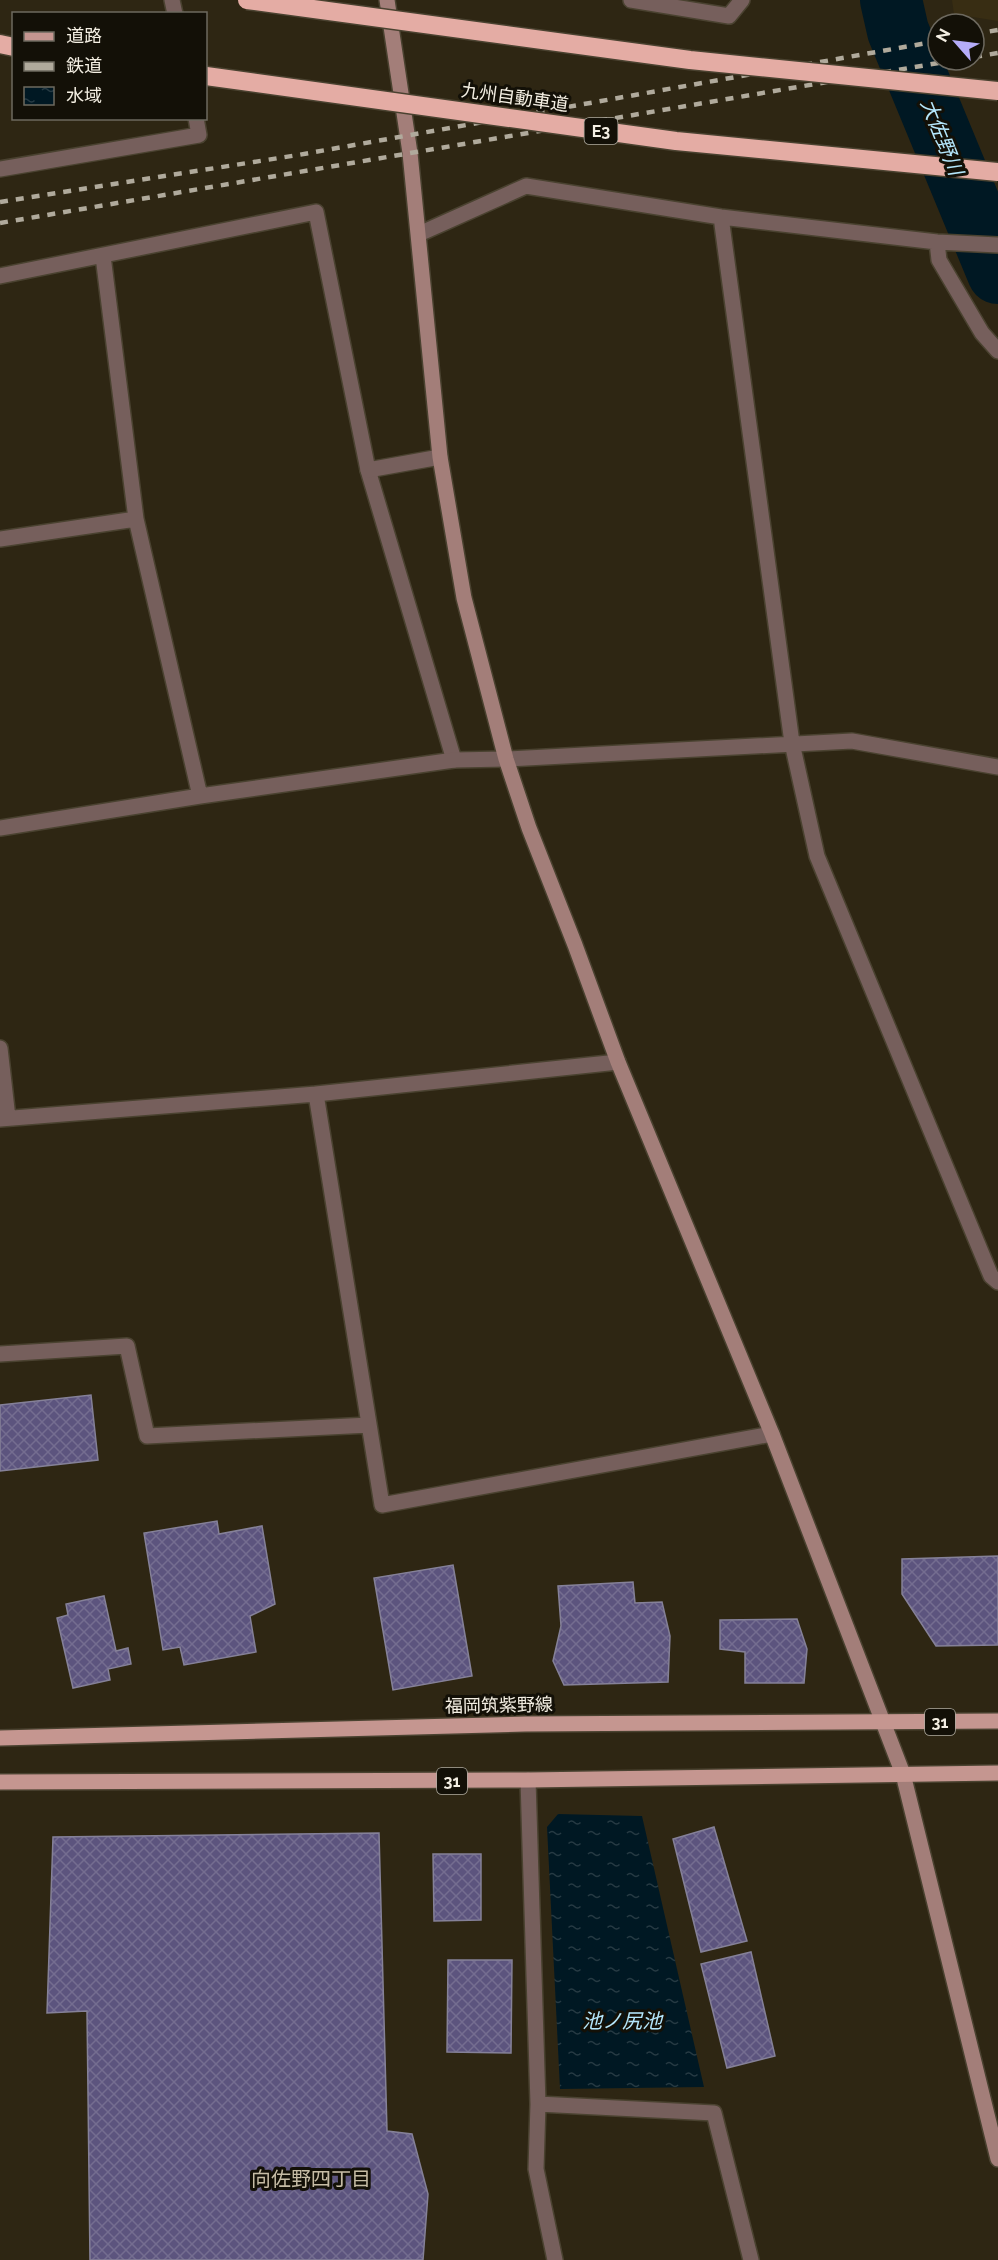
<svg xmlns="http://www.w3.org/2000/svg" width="998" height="2260" viewBox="0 0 998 2260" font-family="Raleway,'Noto Sans JP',sans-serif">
	<defs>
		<pattern id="water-ripples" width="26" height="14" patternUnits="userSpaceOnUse" patternTransform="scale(1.5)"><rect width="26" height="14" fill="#001823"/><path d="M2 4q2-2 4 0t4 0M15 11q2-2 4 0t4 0" fill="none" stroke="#263a43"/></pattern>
		<pattern id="building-cross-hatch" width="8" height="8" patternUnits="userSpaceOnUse" patternTransform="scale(1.5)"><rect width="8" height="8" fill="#5c547e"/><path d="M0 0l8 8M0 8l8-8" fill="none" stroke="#746d90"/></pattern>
	</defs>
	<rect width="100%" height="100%" fill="#2e2613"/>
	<!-- built -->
	<path fill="#382d13" d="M 952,0 L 998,0 L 998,21 L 954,14 Z"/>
	<!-- water -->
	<path fill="url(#water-ripples)" d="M 558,1814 L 642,1816 L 704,2087 L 560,2089 L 547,1827 Z"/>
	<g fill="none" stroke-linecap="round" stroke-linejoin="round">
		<!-- river -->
		<path stroke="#001823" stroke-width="62" d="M 891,0 L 898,31 L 998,273"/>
	</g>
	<!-- building -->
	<path fill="url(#building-cross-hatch)" stroke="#858198" stroke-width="1.5" d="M 91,1395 L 98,1460 L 0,1471 L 0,1405 Z
		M 217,1521 L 219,1534 L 262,1526 L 275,1604 L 250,1616 L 256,1652 L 184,1665 L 180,1647 L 163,1650 L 144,1533 Z
		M 998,1556 L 998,1645 L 936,1646 L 902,1594 L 902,1559 Z
		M 453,1565 L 472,1676 L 393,1690 L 374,1578 Z
		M 633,1582 L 635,1603 L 662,1602 L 670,1636 L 668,1682 L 564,1685 L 553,1661 L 561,1626 L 558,1586 Z
		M 104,1596 L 116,1651 L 128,1648 L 131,1664 L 108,1669 L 110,1680 L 73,1688 L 57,1618 L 68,1615 L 66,1604 Z
		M 797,1619 L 807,1649 L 804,1683 L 745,1683 L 745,1652 L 720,1649 L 720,1620 Z
		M 714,1827 L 747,1941 L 701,1952 L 673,1839 Z
		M 379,1833 L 387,2131 L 412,2134 L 428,2194 L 423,2260 L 90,2260 L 87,2011 L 47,2013 L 53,1837 Z
		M 433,1854 L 481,1854 L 481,1920 L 434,1921 Z
		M 751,1952 L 775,2056 L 727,2068 L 701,1964 Z
		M 448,1960 L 512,1960 L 511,2053 L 447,2052 Z"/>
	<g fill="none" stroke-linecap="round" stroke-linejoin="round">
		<!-- lane casing -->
		<g stroke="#4a4230" stroke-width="18">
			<path id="lane" d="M 368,470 L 454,760"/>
		</g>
		<!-- street casing -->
		<g stroke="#4a4230" stroke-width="18">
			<path id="street" d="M 172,0 L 175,14
				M 631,0 L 729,16 L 742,0
				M 0,169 L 199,135 L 196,118
				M 721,217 L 792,743 L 817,856 L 991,1276 L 998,1282
				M 419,234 L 526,186 L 721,217 L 937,242 L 998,245
				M 937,242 L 939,260 L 982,333 L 998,351
				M 103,256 L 136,519 L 200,796
				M 0,276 L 316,212 L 368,470 L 440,457
				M 0,539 L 136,519
				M 0,828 L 200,796 L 454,760 L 506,759 L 852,741 L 998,767
				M 0,1048 L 8,1118
				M 316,1094 L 382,1505 L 772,1434
				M 0,1119 L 316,1094 L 618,1062
				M 0,1354 L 127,1346 L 147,1436 L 369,1425
				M 528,1780 L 538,2104 L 536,2169 L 555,2260
				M 538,2104 L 714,2113 L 751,2260"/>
		</g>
		<!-- secondary casing -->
		<g stroke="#4a4230" stroke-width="18">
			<path id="secondary" d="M 387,0 L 410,153 L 440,457 L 464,598 L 506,759 L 529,828 L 575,945 L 618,1062 L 772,1434 L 903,1774 L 998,2159"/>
		</g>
		<!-- primary casing -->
		<g stroke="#4a4230" stroke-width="18">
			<path id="primary" d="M 0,1738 L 525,1724 L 998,1721
				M 0,1782 L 528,1780 L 998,1773"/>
		</g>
		<!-- highway casing -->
		<g stroke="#4a4230" stroke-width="21">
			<path id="highway" d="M 0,44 L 14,47"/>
		</g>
		<!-- lane -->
		<use href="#lane" stroke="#765f5c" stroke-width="15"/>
		<!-- street -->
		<use href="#street" stroke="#765f5c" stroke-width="15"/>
		<!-- secondary -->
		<use href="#secondary" stroke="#a37e79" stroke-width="15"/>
		<!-- primary -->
		<use href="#primary" stroke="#c59690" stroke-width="15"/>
		<!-- highway -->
		<use href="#highway" stroke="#e4aca4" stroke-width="18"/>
		<!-- rail -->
		<path stroke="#b0aa9c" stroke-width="4.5" stroke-dasharray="8 8" stroke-linecap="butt" d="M 974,34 L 998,30
			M 974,57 L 998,53
			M 0,202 L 298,155 L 938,41
			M 0,223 L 956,60"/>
		<!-- highway-bridge casing -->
		<g stroke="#4a4230" stroke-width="21" stroke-linecap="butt">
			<path id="highway-bridge" d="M 247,0 L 690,60 L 998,91
				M 206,76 L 676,141 L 998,172"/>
		</g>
		<!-- highway-bridge -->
		<use href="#highway-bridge" stroke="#e4aca4" stroke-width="18"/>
	</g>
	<g text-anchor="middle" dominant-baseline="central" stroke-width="6" stroke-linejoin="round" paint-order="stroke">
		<!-- shield labels -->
		<g fill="#131007" stroke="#b0aca1" stroke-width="1.5">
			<rect x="584.5" y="118" width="33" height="26" rx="4.5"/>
			<rect x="925" y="1709" width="30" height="26" rx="4.5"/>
			<rect x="437" y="1768" width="30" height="26" rx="4.5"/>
		</g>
		<g font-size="16" font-weight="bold" fill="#f4efe3">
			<text x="601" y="131">E3</text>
			<text x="940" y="1722">31</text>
			<text x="452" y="1781">31</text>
		</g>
		<!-- street labels -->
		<g font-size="18" fill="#f4efe3" stroke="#131007">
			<text transform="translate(515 97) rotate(8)">九州自動車道</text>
			<text transform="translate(499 1705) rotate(-1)">福岡筑紫野線</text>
		</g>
		<!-- water labels -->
		<g font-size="20" font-style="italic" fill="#b4e6fb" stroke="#131007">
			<text transform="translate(942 137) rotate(68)">大佐野川</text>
			<text x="622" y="2021">池ノ尻池</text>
		</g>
		<!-- neighbourhood labels -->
		<g font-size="20" fill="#c7bda6" stroke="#131007">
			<text x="311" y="2179">向佐野四丁目</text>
		</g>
	</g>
	<!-- legend -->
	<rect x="12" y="12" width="195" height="108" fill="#131007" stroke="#6d695f" stroke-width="1.5"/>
	<rect x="24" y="32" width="30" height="9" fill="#c59690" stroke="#6d695f" stroke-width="1.5"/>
	<text x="66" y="42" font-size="18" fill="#f4efe3">道路</text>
	<rect x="24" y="62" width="30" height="9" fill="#b0aa9c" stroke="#6d695f" stroke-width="1.5"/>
	<text x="66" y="72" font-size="18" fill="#f4efe3">鉄道</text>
	<rect x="24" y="87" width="30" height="18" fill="url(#water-ripples)" stroke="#6d695f" stroke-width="1.5"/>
	<text x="66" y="102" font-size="18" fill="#f4efe3">水域</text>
	<!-- north arrow -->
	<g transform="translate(956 42) rotate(298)"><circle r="28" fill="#131007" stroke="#6d695f" stroke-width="1.5"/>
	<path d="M0-4.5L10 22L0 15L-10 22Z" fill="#b5acf8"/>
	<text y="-9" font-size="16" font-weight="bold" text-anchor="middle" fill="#f4efe3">N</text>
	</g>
</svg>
